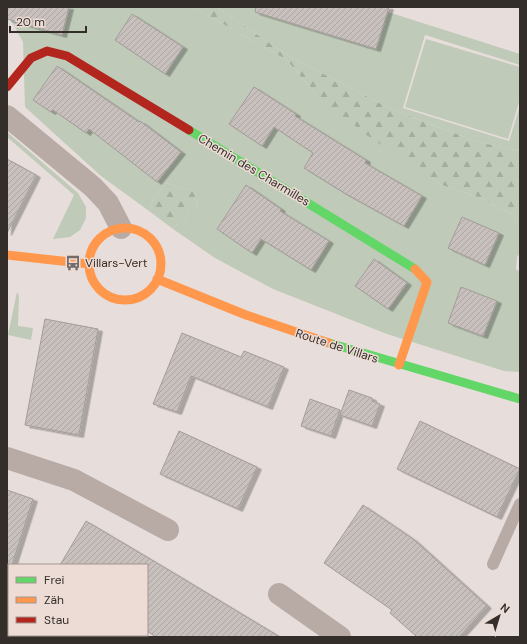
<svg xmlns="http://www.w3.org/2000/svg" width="527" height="644" viewBox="0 0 527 644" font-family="'DM Sans',sans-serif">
	<defs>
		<pattern id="forest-firs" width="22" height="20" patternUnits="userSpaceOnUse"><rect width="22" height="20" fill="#bfcab8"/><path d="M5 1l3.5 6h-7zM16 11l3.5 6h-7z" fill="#a5ae9e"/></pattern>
		<pattern id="building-hatch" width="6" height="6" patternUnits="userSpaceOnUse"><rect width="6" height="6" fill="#c8c0bd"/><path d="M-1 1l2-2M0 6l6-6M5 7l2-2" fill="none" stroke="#aca5a3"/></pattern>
		<filter id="shadow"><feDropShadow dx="4.5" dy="2.5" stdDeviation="0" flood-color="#0004"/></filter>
	</defs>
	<rect width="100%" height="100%" fill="#e7dedb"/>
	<!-- grass -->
	<path fill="#bfcab8" d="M 7,7 L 193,7 L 287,60 L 318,97 L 439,184 L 481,198 L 520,219 L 520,253 L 517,257 L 516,269 L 520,272 L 520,372 L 504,371 L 387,334 L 273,289 L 215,258 L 173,229 L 197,207 L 195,192 L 166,183 L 154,197 L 149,211 L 101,176 L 25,107 L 23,42 L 7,13 Z
		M 216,7 L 372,7 L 520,54 L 520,65 L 425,35 L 403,108 L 509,141 L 520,106 L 520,151 L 478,142 L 393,110 L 289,56 Z
		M 426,39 L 520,67 L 520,99 L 508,139 L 405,107 Z
		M 7,132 L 78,193 L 86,207 L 86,218 L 80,230 L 70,237 L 53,239 L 74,195 L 7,137 Z
		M 17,292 L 19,296 L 18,326 L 33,328 L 31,340 L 8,335 Z"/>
	<!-- forest -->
	<path fill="url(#forest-firs)" d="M 193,7 L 216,7 L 289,56 L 393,110 L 478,142 L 520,151 L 520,219 L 481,198 L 439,184 L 368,136 L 318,97 L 287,60 Z
		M 166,183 L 195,192 L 197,207 L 173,229 L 149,211 L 154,197 Z
		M 7,598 L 9,599 L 9,635 L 61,635 L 62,637 L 7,637 Z"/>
	<!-- building -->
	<path fill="url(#building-hatch)" stroke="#a39c9a" filter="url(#shadow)" d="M 7,7 L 69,7 L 62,35 L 7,19 Z
		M 256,7 L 389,7 L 376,49 L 255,12 Z
		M 132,14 L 183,47 L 165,74 L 115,40 Z
		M 57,66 L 139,122 L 140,121 L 181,152 L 157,182 L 89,129 L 86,133 L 53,110 L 51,112 L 33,100 Z
		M 254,87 L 296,114 L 295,116 L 366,160 L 365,163 L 422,196 L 404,226 L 346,194 L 304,168 L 313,153 L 274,127 L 262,146 L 229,124 Z
		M 7,159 L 36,175 L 7,233 Z
		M 246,185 L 281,209 L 280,211 L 329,241 L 311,270 L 261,239 L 252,253 L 217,229 Z
		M 462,217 L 499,233 L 485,265 L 448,248 Z
		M 374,259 L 407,283 L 388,309 L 355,286 Z
		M 461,287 L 497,301 L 483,336 L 448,323 Z
		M 45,319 L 98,329 L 79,435 L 25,425 Z
		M 182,333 L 241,357 L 244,351 L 284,367 L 268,407 L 191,376 L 177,412 L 153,404 Z
		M 349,390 L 372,398 L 372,401 L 380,404 L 372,426 L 340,415 Z
		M 310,399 L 340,410 L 331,436 L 301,426 Z
		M 420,421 L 520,469 L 497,517 L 397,469 Z
		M 179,431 L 257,467 L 238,509 L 160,474 Z
		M 7,490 L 33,499 L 12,565 L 9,565 L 9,567 L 7,567 Z
		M 363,505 L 413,539 L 487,606 L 459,637 L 417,637 L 390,613 L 392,610 L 324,563 Z
		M 86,521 L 167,569 L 280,637 L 156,637 L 147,631 L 147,565 L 60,565 Z"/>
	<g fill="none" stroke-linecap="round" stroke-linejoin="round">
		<!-- lane -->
		<path stroke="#b8aba5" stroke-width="12" d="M 493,564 L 520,504"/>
		<!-- street -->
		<path stroke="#b8aba5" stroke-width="22" d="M 7,116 L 93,187 L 108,203 L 121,228
			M 7,458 L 74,480 L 168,530
			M 279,594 L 340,637"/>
		<!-- fast -->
		<path stroke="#63d668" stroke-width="9" d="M 189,130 L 415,269
			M 329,343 L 520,399"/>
		<!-- slow -->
		<path stroke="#ff974d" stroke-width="9" d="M89 264a36 36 0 1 1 72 0a36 36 0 1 1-72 0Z
			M 7,255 L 89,264
			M 157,279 L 246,315 L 329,343
			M 399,365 L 427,282 L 415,269"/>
		<!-- jam -->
		<path stroke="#b3261e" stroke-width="9" d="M 7,87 L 31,58 L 47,51 L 67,56 L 189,130"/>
	</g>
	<!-- icons -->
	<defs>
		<g id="bus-bare" transform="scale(1.2)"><path d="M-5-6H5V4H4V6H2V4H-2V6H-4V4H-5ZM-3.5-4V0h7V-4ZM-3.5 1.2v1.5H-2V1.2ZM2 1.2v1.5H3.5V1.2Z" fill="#736c69" stroke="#eddcd5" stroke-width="2.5" paint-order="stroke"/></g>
	</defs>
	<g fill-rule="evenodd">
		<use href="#bus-bare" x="73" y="263"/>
	</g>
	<g text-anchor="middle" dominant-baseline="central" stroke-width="3" stroke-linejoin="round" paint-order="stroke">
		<!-- street labels -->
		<g font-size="12" fill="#342e2b" stroke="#eddcd5">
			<text transform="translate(254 170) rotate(31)">Chemin des Charmilles</text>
			<text transform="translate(337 346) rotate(18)">Route de Villars</text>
		</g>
		<!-- poi labels -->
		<g font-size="12" fill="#342e2b" stroke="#eddcd5" text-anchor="start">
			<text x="85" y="263">Villars-Vert</text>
		</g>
	</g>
	<!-- border -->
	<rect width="527" height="644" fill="none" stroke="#342e2b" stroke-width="16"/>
	<!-- legend -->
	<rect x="8" y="564" width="140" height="72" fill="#eddcd5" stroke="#a39691"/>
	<rect x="16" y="577" width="20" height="6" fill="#63d668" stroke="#a39691"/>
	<text x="44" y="584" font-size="12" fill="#342e2b">Frei</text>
	<rect x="16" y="597" width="20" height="6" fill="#ff974d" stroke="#a39691"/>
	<text x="44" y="604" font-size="12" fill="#342e2b">Zäh</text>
	<rect x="16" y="617" width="20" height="6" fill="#b3261e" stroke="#a39691"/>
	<text x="44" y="624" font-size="12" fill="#342e2b">Stau</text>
	<!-- north arrow -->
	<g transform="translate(499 616) rotate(38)" stroke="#eddcd5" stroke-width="3" paint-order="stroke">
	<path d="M0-3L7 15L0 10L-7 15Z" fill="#342e2b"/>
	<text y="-6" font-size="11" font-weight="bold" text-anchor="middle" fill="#342e2b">N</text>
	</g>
	<!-- scale -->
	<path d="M10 26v6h76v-6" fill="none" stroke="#342e2b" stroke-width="2"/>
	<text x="16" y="26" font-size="12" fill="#342e2b" stroke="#eddcd5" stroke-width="3" paint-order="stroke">20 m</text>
</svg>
